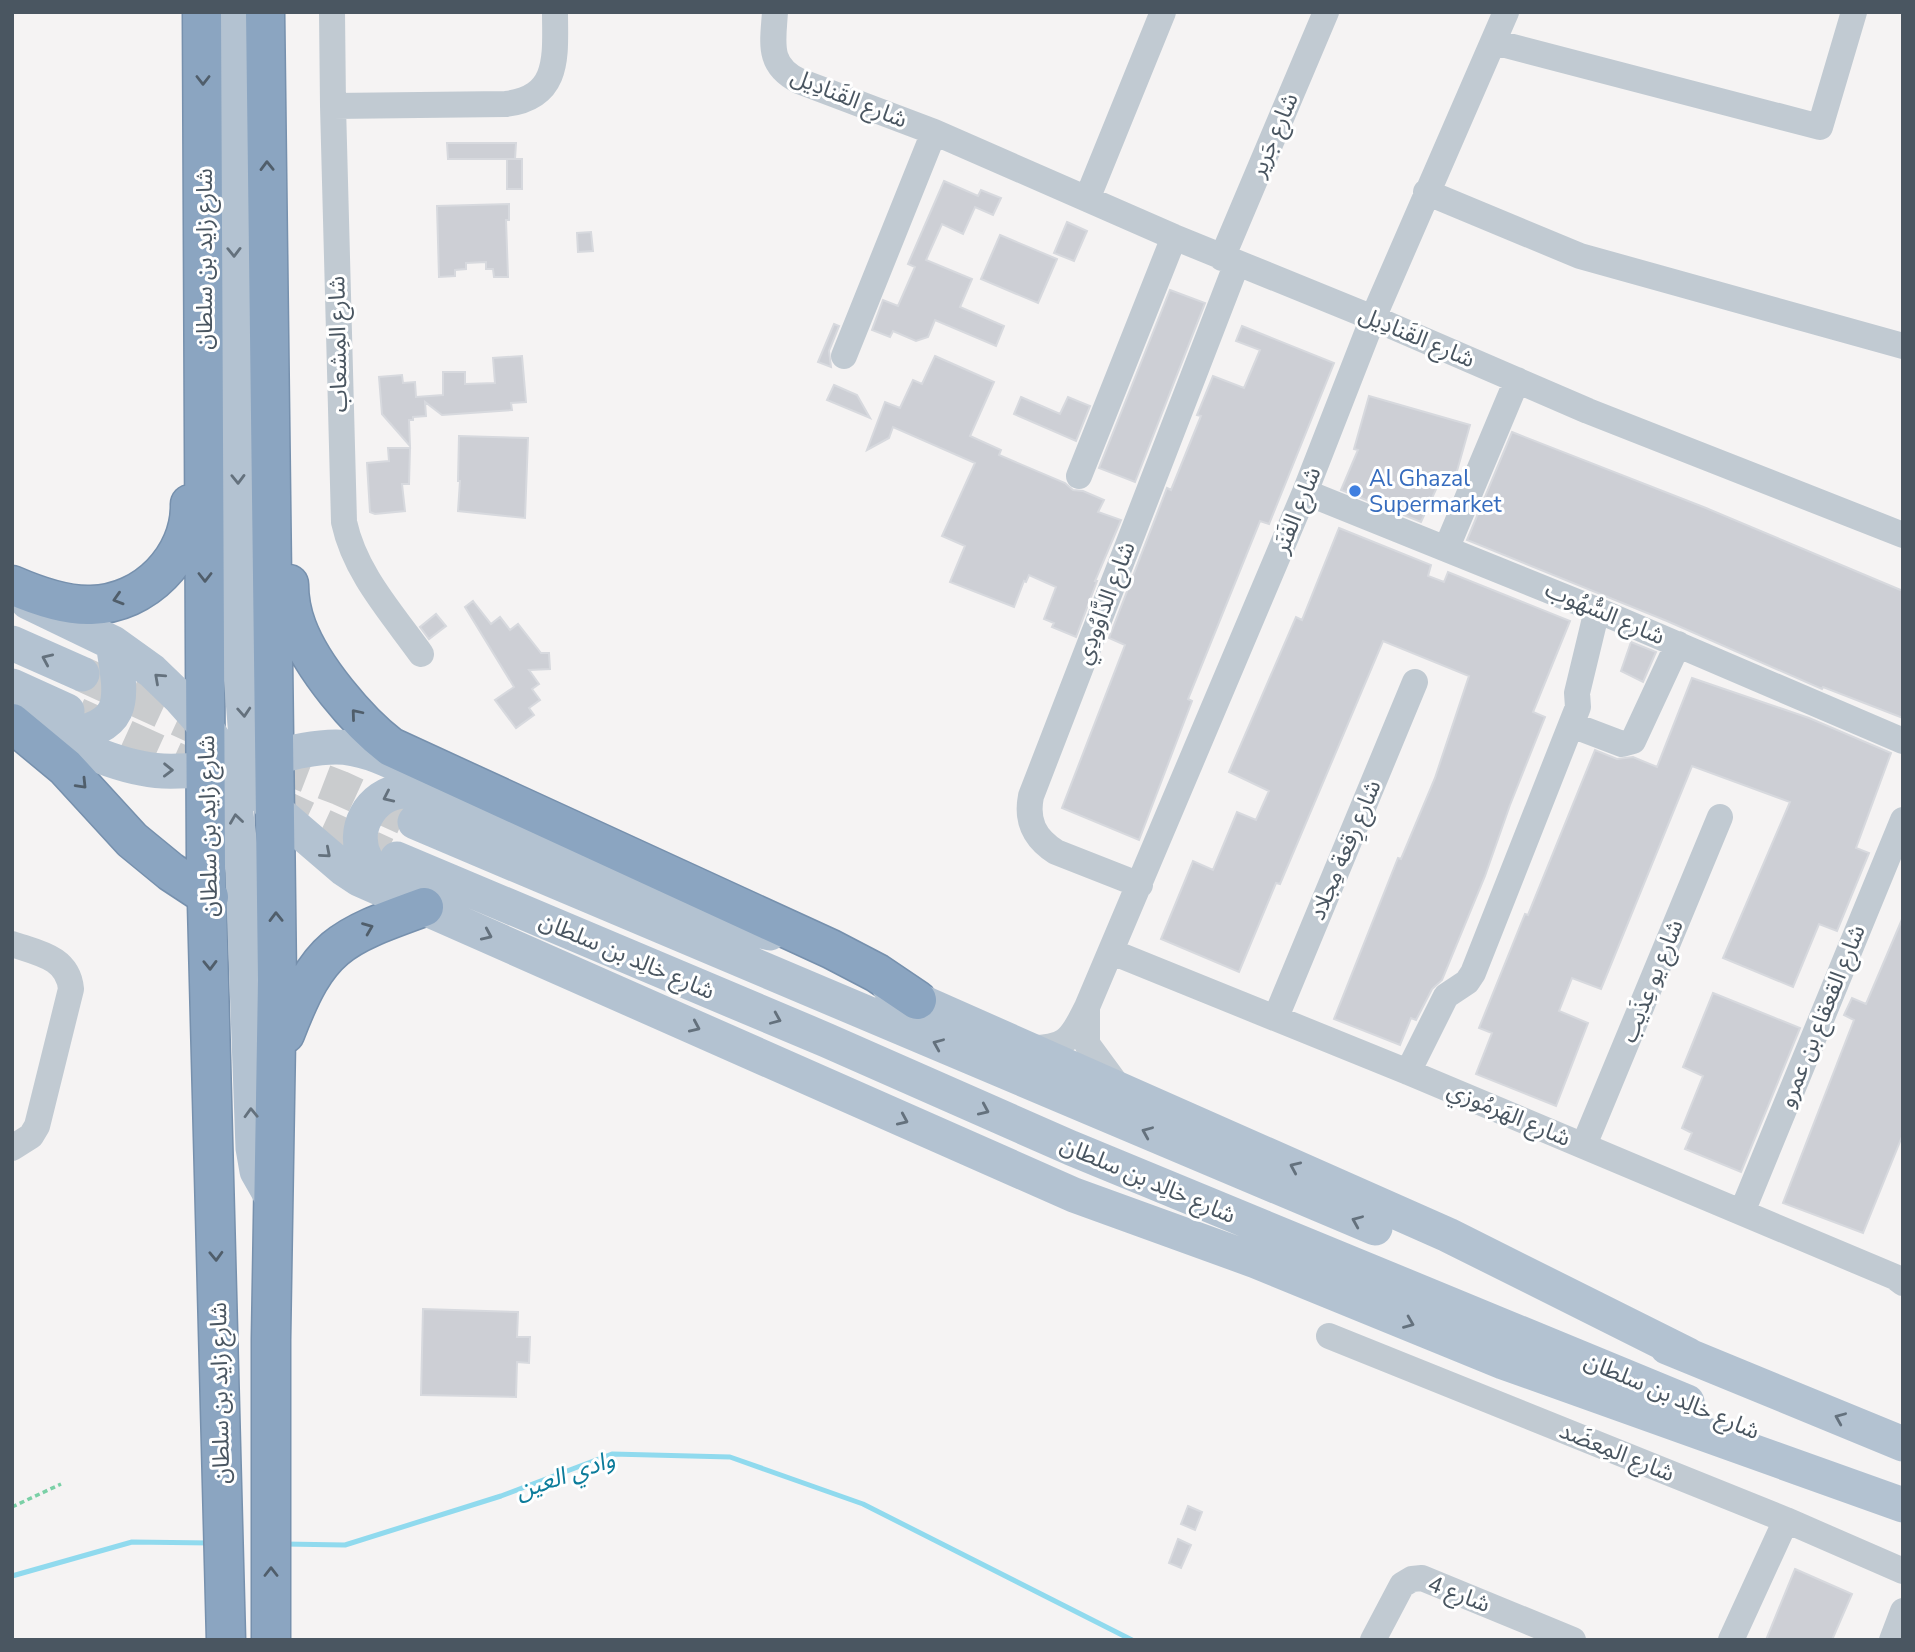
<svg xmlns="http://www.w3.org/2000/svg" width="1915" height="1652" viewBox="0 0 1915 1652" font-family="'Nunito Sans','Noto Sans Arabic',sans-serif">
	<rect width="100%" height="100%" fill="#f5f3f3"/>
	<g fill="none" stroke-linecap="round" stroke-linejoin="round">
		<!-- stream -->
		<path stroke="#90daee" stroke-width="5" d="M 284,1544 L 345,1545 L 501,1496 L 612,1454 L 730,1457 L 863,1504 L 1132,1640
			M 12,1576 L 132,1542 L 211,1543"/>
	</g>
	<!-- building -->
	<path fill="#cdcfd5" stroke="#d7d9de" stroke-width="2" d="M 447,143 L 516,143 L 515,159 L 448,159 Z
		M 507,159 L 522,159 L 522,189 L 507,189 Z
		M 944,181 L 978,196 L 981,190 L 1001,198 L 993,215 L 975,207 L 963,234 L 942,224 L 926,260 L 972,279 L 960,307 L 1004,326 L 996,346 L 935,320 L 928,337 L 916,341 L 893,331 L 890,337 L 872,330 L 883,300 L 898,306 L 915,267 L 908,264 Z
		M 509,204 L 509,220 L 506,220 L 508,277 L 494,277 L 493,269 L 486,269 L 486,262 L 466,263 L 466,269 L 455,270 L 455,276 L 439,277 L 437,206 Z
		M 1067,222 L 1087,231 L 1074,261 L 1054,253 Z
		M 591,232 L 593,251 L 578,252 L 577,233 Z
		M 1000,235 L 1057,259 L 1038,303 L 981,279 Z
		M 1170,290 L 1205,303 L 1135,482 L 1099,468 Z
		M 834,324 L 839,326 L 829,351 L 831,367 L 818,362 Z
		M 1242,326 L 1334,363 L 1269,524 L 1260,521 L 1188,699 L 1192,701 L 1139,840 L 1062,808 L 1125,645 L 1109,638 L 1167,488 L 1171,490 L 1201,416 L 1197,415 L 1213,376 L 1244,388 L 1260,350 L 1236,341 Z
		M 522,356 L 526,402 L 511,403 L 512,410 L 442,415 L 425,402 L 426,416 L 413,417 L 413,420 L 409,420 L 410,446 L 382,414 L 379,377 L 402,375 L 403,383 L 415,382 L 416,397 L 443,395 L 443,372 L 465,372 L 465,384 L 495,383 L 493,358 Z
		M 935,356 L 994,382 L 970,436 L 1001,450 L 999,455 L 1065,483 L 1073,490 L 1083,491 L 1104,500 L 1098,512 L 1121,520 L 1095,581 L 1097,581 L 1076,637 L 1052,627 L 1054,623 L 1044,619 L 1056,587 L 1029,575 L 1026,582 L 1024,581 L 1014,607 L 950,582 L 965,546 L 942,536 L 975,463 L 893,427 L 889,438 L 867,450 L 885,402 L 900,408 L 913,380 L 922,384 Z
		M 834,385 L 857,395 L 870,418 L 827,400 Z
		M 1369,396 L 1470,425 L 1455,478 L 1443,474 L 1421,522 L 1341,490 L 1358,450 L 1354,449 Z
		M 1021,397 L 1060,414 L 1068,397 L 1090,406 L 1076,441 L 1014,414 Z
		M 1512,432 L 1706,508 L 1903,591 L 1903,718 L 1823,687 L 1822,689 L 1667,621 L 1467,540 Z
		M 459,436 L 528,438 L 525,518 L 458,511 L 460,481 L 458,481 Z
		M 388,448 L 410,448 L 409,484 L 402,484 L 405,511 L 375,514 L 370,512 L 367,463 L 389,461 Z
		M 1339,528 L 1431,565 L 1428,576 L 1444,582 L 1448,572 L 1570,621 L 1533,712 L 1545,717 L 1510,805 L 1485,876 L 1442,980 L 1432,989 L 1416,1020 L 1411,1018 L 1400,1045 L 1334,1019 L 1398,858 L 1401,859 L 1435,778 L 1469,676 L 1383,641 L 1280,884 L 1276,883 L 1239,972 L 1161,939 L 1193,861 L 1213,870 L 1237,812 L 1256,820 L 1269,791 L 1229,772 L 1296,617 L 1302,620 Z
		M 473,601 L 491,624 L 500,617 L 510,630 L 518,624 L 541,653 L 549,653 L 550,669 L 529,670 L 539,684 L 532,689 L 540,700 L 529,708 L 534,715 L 516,728 L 495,700 L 514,687 L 465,607 Z
		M 436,614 L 446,626 L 429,639 L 420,627 Z
		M 1631,642 L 1656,652 L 1643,682 L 1621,671 Z
		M 1692,678 L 1809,718 L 1891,753 L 1856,848 L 1869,853 L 1837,931 L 1819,924 L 1793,987 L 1723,958 L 1790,802 L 1692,766 L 1601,989 L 1572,978 L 1559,1011 L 1588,1023 L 1556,1106 L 1476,1074 L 1492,1033 L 1479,1028 L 1525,914 L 1528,915 L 1595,750 L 1617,759 L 1633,757 L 1657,767 Z
		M 1903,917 L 1903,1134 L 1863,1233 L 1783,1203 L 1854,1020 L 1844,1015 L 1852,998 L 1866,1004 Z
		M 1713,993 L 1800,1028 L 1741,1172 L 1685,1149 L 1692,1133 L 1682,1128 L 1703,1076 L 1683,1067 Z
		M 423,1309 L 518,1312 L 517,1337 L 530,1337 L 529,1363 L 517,1362 L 516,1397 L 421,1395 Z
		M 1188,1506 L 1202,1512 L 1195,1530 L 1181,1524 Z
		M 1178,1539 L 1191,1545 L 1181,1568 L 1169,1563 Z
		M 1795,1569 L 1852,1594 L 1832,1640 L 1766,1640 Z"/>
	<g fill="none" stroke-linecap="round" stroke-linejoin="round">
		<!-- major-tunnel -->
		<path stroke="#caccce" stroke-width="35" stroke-dasharray="35 18" stroke-linecap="butt" d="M 82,674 L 270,761 L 340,788 L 415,822
			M 77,715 L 205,773
			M 275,804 L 386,855"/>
		<!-- highway casing -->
		<g stroke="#7690ad" stroke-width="41">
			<path id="highway" d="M 202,12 L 206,866 L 226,1640
				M 265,12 L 277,980 L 271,1339 L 271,1640
				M 289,584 C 289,597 292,614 297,627 C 312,667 357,721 391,747 L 831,949 L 877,973 L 917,1000
				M 12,585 C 35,595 65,606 91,605 C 145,604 191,557 190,504
				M 12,723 L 65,767 L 132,840 L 171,872 L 209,897
				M 285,1034 C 319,945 338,938 424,907"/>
		</g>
		<!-- path -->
		<path stroke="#7ad0a6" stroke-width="3.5" stroke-dasharray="5 3.5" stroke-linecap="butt" d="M 12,1507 L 61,1484"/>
		<!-- minor -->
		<path stroke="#c1cad2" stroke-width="26" d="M 332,12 L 333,106 L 344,522 C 355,573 391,612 421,654
			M 775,12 C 773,43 767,65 799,81 L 934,132 L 1174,237 L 1373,318 L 1588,411 L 1903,535
			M 1494,42 L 1820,127 L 1854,12
			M 333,106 L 506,104 C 561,97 555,55 555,12
			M 1426,192 L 1580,256 L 1903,346
			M 1087,199 L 1163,12
			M 1222,258 L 1326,12
			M 844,356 L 934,132
			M 1079,476 L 1174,237
			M 1305,492 L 1597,610 L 1903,741
			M 1447,547 L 1517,380
			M 1572,725 L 1622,744 L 1633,741 L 1678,644
			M 1140,885 L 1056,852 C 1034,838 1026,821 1031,796 L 1237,263
			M 12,944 C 38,953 68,957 71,989 L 37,1126 L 31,1136 L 12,1148
			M 1112,952 L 1408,1072 L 1895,1277 L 1903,1283
			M 1087,1009 L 1087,1044 L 1120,1089
			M 1276,1017 L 1415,682
			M 1027,1048 C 1065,1049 1070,1041 1087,1007 L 1305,492 L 1373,318 L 1506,12
			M 1408,1072 L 1446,996 L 1467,982 L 1473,973 L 1578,707 L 1577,693 L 1597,610
			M 1584,1145 L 1720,817
			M 1742,1212 L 1903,820
			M 1329,1336 L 1786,1520 L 1903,1571
			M 1373,1640 L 1402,1585 L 1412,1579 L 1422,1578 L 1573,1640
			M 1731,1640 L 1786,1520
			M 1892,1640 L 1903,1611"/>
		<!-- major -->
		<path stroke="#b3c2d1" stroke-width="35" d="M 231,12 L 240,661 L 248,763 L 261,792 L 274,809 L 344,869 L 359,879 L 1074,1195 L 1256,1261 L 1503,1362 L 1903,1505
			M 28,602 L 113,643 L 152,671 L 181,699 L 206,727 L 223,756 L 236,814 L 243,872 L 253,1148 L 257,1171 L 274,1201
			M 12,643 L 82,674
			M 12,686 L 67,711
			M 18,719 C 61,739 116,769 163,771 C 191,772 220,768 248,763 C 277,757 306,747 336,747 C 363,747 388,760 412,771
			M 57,738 C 128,727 123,705 113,643
			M 415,822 L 1375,1228
			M 397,859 L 826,1040 L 1071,1148 L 1687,1402
			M 390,889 C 382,880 371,871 366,860 C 350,831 370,794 403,791 C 419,790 435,797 450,803 L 681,907 L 740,926 L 770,933
			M 890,988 L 1448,1235 L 1688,1355
			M 1667,1347 L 1903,1444"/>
		<!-- highway -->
		<use href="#highway" stroke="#8ba5c1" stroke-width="38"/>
	</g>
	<!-- one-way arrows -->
	<defs><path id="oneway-chevron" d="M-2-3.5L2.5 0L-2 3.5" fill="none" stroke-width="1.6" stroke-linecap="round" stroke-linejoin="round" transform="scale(1.75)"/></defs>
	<g stroke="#505e6b">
		<use href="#oneway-chevron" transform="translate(203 80) rotate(90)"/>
		<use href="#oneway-chevron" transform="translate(267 166) rotate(-91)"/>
		<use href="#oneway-chevron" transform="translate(205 577) rotate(90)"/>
		<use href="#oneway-chevron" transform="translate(118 599) rotate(163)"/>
		<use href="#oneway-chevron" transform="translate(356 714) rotate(-130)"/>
		<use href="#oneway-chevron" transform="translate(82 784) rotate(46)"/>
		<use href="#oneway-chevron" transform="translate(276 917) rotate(-91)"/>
		<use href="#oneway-chevron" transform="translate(368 928) rotate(-22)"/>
		<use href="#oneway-chevron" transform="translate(210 965) rotate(89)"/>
		<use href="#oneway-chevron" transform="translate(216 1256) rotate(88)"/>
		<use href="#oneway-chevron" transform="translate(271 1572) rotate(-90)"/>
	</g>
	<g stroke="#64717d">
		<use href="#oneway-chevron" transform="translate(234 252) rotate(89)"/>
		<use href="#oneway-chevron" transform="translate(238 479) rotate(89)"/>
		<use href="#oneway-chevron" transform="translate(47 659) rotate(-156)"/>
		<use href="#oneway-chevron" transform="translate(159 678) rotate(-138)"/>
		<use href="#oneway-chevron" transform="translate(244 712) rotate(86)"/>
		<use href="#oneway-chevron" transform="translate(168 770) rotate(1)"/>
		<use href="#oneway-chevron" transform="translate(388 797) rotate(155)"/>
		<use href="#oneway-chevron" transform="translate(236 819) rotate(-98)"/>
		<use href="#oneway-chevron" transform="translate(326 853) rotate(41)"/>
		<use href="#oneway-chevron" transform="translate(487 935) rotate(24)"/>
		<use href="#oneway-chevron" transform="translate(776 1019) rotate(23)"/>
		<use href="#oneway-chevron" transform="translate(695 1027) rotate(24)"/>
		<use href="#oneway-chevron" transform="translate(938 1044) rotate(-157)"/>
		<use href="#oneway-chevron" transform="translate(984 1110) rotate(24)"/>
		<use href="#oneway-chevron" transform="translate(251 1113) rotate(-92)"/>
		<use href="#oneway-chevron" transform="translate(903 1120) rotate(24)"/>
		<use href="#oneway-chevron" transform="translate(1147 1132) rotate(-157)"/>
		<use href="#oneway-chevron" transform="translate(1295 1167) rotate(-156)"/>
		<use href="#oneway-chevron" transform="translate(1357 1221) rotate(-157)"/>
		<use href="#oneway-chevron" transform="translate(1409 1323) rotate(22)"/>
		<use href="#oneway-chevron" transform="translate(1840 1418) rotate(-157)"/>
	</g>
	<!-- markers -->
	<circle fill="#3f7fe0" stroke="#fff" stroke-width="2.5" cx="1355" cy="491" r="7"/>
	<g text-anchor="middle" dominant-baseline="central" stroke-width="6" stroke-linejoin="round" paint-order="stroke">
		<!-- street labels -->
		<g font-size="23" fill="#4a5661" stroke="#fff">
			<text transform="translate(849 98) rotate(22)">شارع القَنادِيل</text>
			<text transform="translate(1274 135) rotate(-67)">شارع جَرير</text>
			<text transform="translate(204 259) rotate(-90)">شارع زايد بن سلطان</text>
			<text transform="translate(1417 337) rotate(23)">شارع القَنادِيل</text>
			<text transform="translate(338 344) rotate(-91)">شارع المِشعاب</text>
			<text transform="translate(1297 510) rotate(-68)">شارع الفَنَر</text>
			<text transform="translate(1105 603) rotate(-69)">شارع الدَّاوُودِي</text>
			<text transform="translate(1605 613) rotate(23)">شارع السُّهُوب</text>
			<text transform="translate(208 826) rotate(-91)">شارع زايد بن سلطان</text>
			<text transform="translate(1345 850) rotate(-67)">شارع رِقعة مِجلاد</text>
			<text transform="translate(627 956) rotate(23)">شارع خالِد بن سلطان</text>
			<text transform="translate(1652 981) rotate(-68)">شارع يو عِذَيب</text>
			<text transform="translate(1822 1016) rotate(-68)">شارع القعقاع بن عمرو</text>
			<text transform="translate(1509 1114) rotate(23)">شارع الهَرمُوزي</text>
			<text transform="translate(1148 1180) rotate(23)">شارع خالِد بن سلطان</text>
			<text transform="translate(220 1393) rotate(-91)">شارع زايد بن سلطان</text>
			<text transform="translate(1672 1396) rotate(23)">شارع خالِد بن سلطان</text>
			<text transform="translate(1617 1452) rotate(22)">شارع المِعضَد</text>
			<text transform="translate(1459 1594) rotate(21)">شارع 4</text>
		</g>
		<!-- shop labels -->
		<g font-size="23" fill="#366cbe" stroke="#fff" text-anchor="start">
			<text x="1369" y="478">Al Ghazal<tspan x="1369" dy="26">Supermarket</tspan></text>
		</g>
		<!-- water labels -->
		<g font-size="24" font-style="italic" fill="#0c7c9b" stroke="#fff">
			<text transform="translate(565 1475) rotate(-19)">وادي العين</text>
		</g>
	</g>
	<!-- border -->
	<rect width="1915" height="1652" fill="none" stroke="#4a5661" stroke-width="28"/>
</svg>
